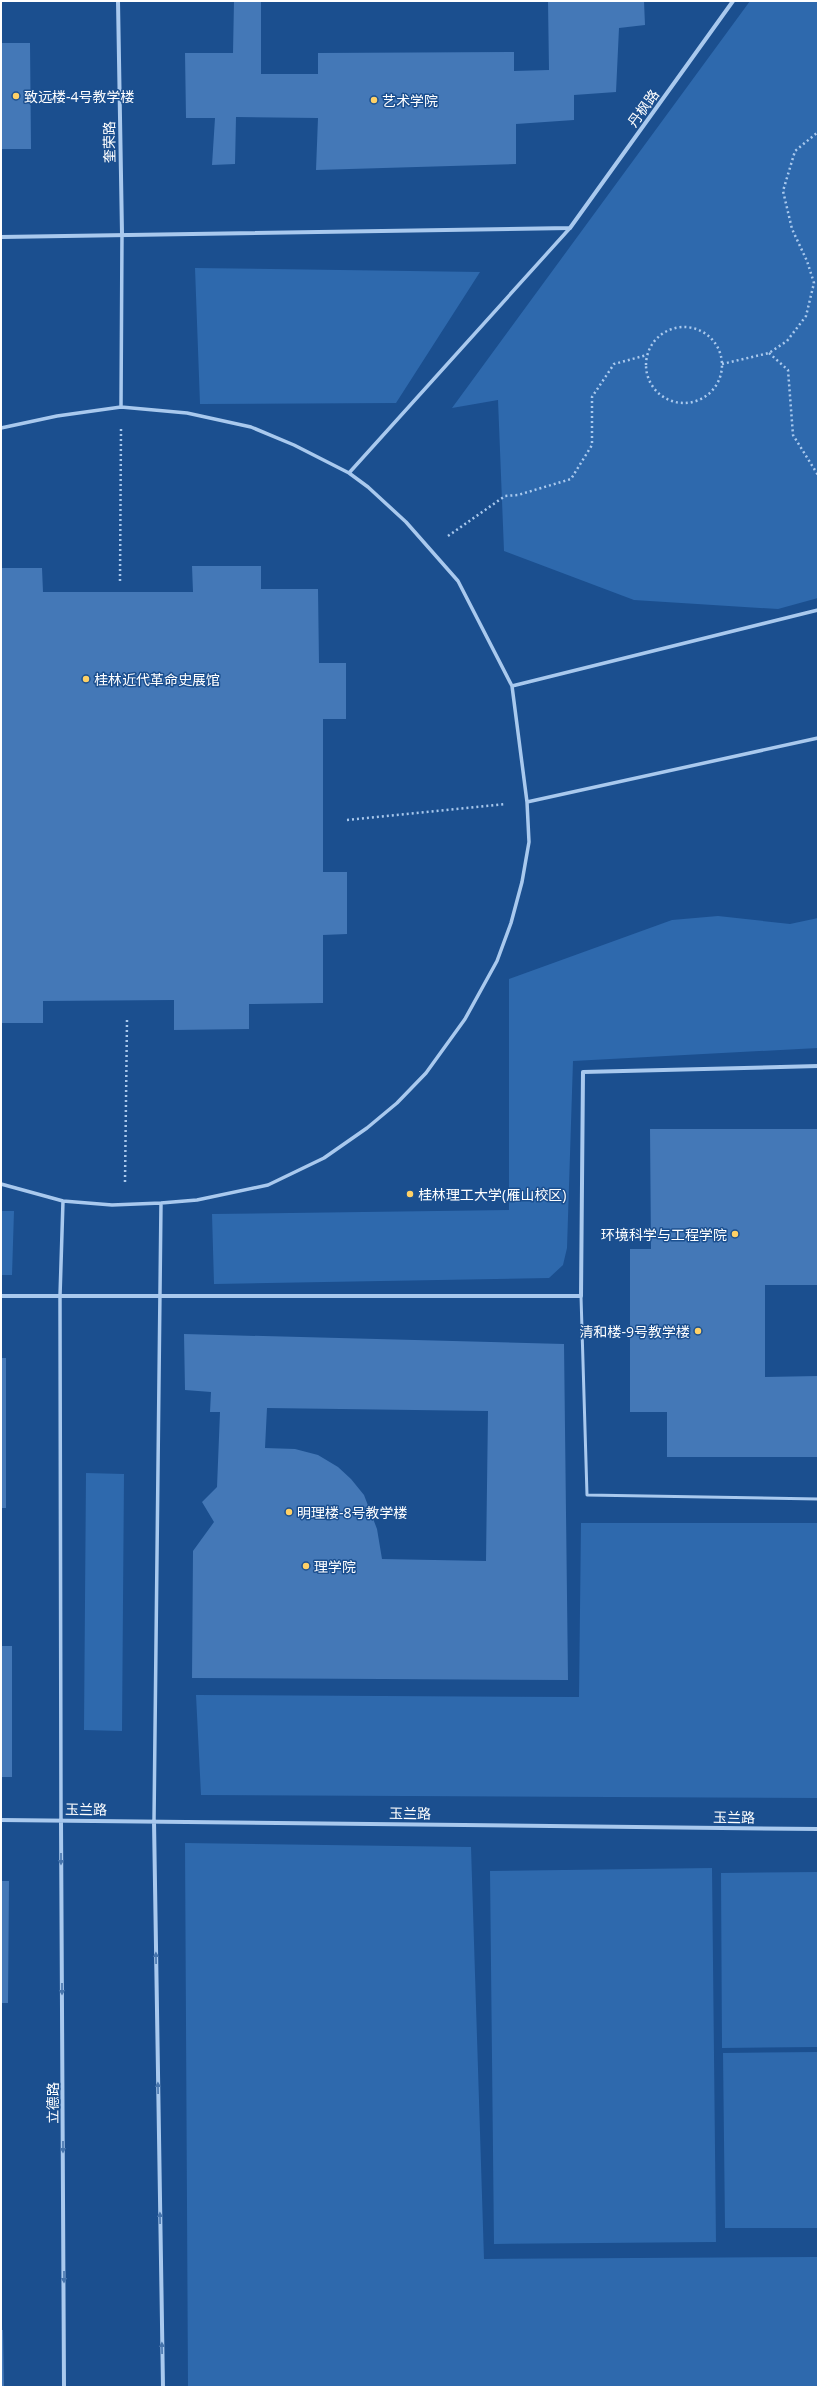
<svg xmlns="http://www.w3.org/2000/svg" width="819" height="2388" viewBox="0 0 819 2388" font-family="'Open Sans','Noto Sans SC',sans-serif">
	<rect width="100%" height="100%" fill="#1b4f8f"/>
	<!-- green -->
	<path fill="#2e69ad" d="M 750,1 L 818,1 L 818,598 L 778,609 L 634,600 L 504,551 L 498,400 L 452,408 Z
		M 195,268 L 480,272 L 396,403 L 200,404 Z
		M 718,916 L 790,924 L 818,918 L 818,1048 L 573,1061 L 567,1248 L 563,1265 L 549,1278 L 214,1284 L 212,1214 L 509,1210 L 509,979 L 672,920 Z
		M 1,1211 L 14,1211 L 12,1275 L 1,1275 Z
		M 86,1473 L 124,1474 L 122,1731 L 84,1730 Z
		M 581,1523 L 818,1523 L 818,1798 L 201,1795 L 196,1695 L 579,1697 Z
		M 185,1843 L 471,1847 L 484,2259 L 818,2257 L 818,2387 L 188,2387 Z
		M 712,1868 L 716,2242 L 494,2244 L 490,1871 Z
		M 818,1872 L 818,2047 L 722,2048 L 721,1873 Z
		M 818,2052 L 818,2228 L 725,2228 L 723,2053 Z"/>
	<!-- building -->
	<path fill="#4478b7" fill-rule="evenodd" d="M 234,1 L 261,1 L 261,74 L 318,74 L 318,53 L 514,52 L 514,71 L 549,70 L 548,1 L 644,1 L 645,25 L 619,28 L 616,92 L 574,95 L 574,120 L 516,124 L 516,164 L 316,170 L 318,118 L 236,117 L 235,164 L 212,165 L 215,118 L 186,118 L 185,53 L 233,53 Z
		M 1,43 L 30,43 L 31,149 L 1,149 Z
		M 192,566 L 261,566 L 261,589 L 318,589 L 319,663 L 346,663 L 346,719 L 323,719 L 323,872 L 347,872 L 347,934 L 323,935 L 323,1003 L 249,1004 L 249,1029 L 174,1030 L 174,1000 L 43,1001 L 43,1023 L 1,1023 L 1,568 L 42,568 L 43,592 L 193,592 Z
		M 650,1129 L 818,1129 L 818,1285 L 765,1285 L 765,1377 L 818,1376 L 817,1457 L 667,1457 L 667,1412 L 630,1412 L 630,1249 L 651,1249 Z
		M 184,1334 L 564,1344 L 568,1680 L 192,1678 L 193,1551 L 214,1522 L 202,1502 L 217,1487 L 220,1412 L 210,1412 L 211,1392 L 185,1390 ZM 267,1408 L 488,1411 L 486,1561 L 382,1559 L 377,1529 L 364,1495 L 351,1479 L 338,1467 L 318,1455 L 295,1449 L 265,1448 Z
		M 1,1358 L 6,1358 L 6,1508 L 1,1508 Z
		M 1,1646 L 12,1646 L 12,1777 L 1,1777 Z
		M 1,1881 L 9,1881 L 8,2003 L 1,2003 Z
		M 1,2330 L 3,2330 L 4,2387 L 1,2387 Z"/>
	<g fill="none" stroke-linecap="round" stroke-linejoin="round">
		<!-- path -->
		<path stroke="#a9c9ee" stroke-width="2.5" stroke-dasharray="2 3" stroke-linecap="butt" d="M646 365a38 38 0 1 1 76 0a38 38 0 1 1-76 0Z
			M 769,353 L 788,370 L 793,435 L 818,475
			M 722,364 L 769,353 L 787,341 L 806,316 L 814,283 L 807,261 L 792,229 L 783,191 L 795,151 L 818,132
			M 448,536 L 505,496 L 518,495 L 571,479 L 592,445 L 592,397 L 614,364 L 647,355
			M 120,581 L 121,428
			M 347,820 L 506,804
			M 125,1182 L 127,1020"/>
		<!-- service -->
		<path stroke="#a9c9ee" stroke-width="3" d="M 581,1296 L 587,1495 L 818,1499"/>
		<!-- pedestrian -->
		<path stroke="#a9c9ee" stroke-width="3.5" d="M 121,407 L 122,234
			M 1,428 L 57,416 L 121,407 L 187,413 L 251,427 L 294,445 L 349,473 L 368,487 L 406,522 L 458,581 L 512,686 L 527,802 L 529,842 L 522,882 L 511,923 L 497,961 L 465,1019 L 426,1073 L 397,1103 L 367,1128 L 324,1158 L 268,1185 L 197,1200 L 161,1203 L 112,1205 L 63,1201 L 1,1184
			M 349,473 L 570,228
			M 512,686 L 818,610
			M 527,802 L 818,738
			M 61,1820 L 60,1296 L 63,1201
			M 154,1821 L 161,1203"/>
		<!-- minor -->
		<path stroke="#a9c9ee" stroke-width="4" d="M 118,1 L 122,234
			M 1,237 L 570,228 L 733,1
			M 1,1296 L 581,1296 L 583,1072 L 818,1066
			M 1,1820 L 818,1829
			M 61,1820 L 64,2387
			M 154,1821 L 163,2387"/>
	</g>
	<!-- one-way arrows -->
	<defs><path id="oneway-solid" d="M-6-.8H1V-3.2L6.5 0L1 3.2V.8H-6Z"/></defs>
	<g fill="#4674ac">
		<use href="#oneway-solid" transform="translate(61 1859) rotate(90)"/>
		<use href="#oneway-solid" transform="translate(156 1958) rotate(-91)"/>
		<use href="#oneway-solid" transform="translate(62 1989) rotate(90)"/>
		<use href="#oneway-solid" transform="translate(158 2088) rotate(-91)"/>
		<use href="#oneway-solid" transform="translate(63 2147) rotate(90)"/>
		<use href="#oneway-solid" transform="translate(160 2218) rotate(-91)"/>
		<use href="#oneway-solid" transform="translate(64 2277) rotate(90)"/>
		<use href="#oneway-solid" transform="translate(162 2348) rotate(-91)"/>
	</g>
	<!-- markers -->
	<g fill="#ffd166" stroke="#1b4f8f" stroke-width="1.5">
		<circle cx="16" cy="96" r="4"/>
		<circle cx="374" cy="100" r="4"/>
		<circle cx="86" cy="679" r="4"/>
		<circle cx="410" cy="1194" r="4"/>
		<circle cx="735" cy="1234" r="4"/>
		<circle cx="698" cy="1331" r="4"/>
		<circle cx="289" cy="1512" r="4"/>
		<circle cx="306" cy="1566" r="4"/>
	</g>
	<g text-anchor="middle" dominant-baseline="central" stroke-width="3" stroke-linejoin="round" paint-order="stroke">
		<!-- poi labels -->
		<g font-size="14" fill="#fff" stroke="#1b4f8f" text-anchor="start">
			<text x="24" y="96">致远楼-4号教学楼</text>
			<text x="382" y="100">艺术学院</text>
			<text x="94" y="679">桂林近代革命史展馆</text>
			<text x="418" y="1194">桂林理工大学(雁山校区)</text>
			<text x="727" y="1234" text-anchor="end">环境科学与工程学院</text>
			<text x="690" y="1331" text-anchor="end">清和楼-9号教学楼</text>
			<text x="297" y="1512">明理楼-8号教学楼</text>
			<text x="314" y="1566">理学院</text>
		</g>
		<!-- street labels -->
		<g font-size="14" fill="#fff" stroke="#1b4f8f">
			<text transform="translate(643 108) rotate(-54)">丹枫路</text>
			<text transform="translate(109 142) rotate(-91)">奎荣路</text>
			<text transform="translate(86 1809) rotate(1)">玉兰路</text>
			<text transform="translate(410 1813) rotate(1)">玉兰路</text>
			<text transform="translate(734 1817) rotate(1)">玉兰路</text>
			<text transform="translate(52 2103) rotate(-90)">立德路</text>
		</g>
	</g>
	<!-- border -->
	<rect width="819" height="2388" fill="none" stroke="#ffffff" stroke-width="4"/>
</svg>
